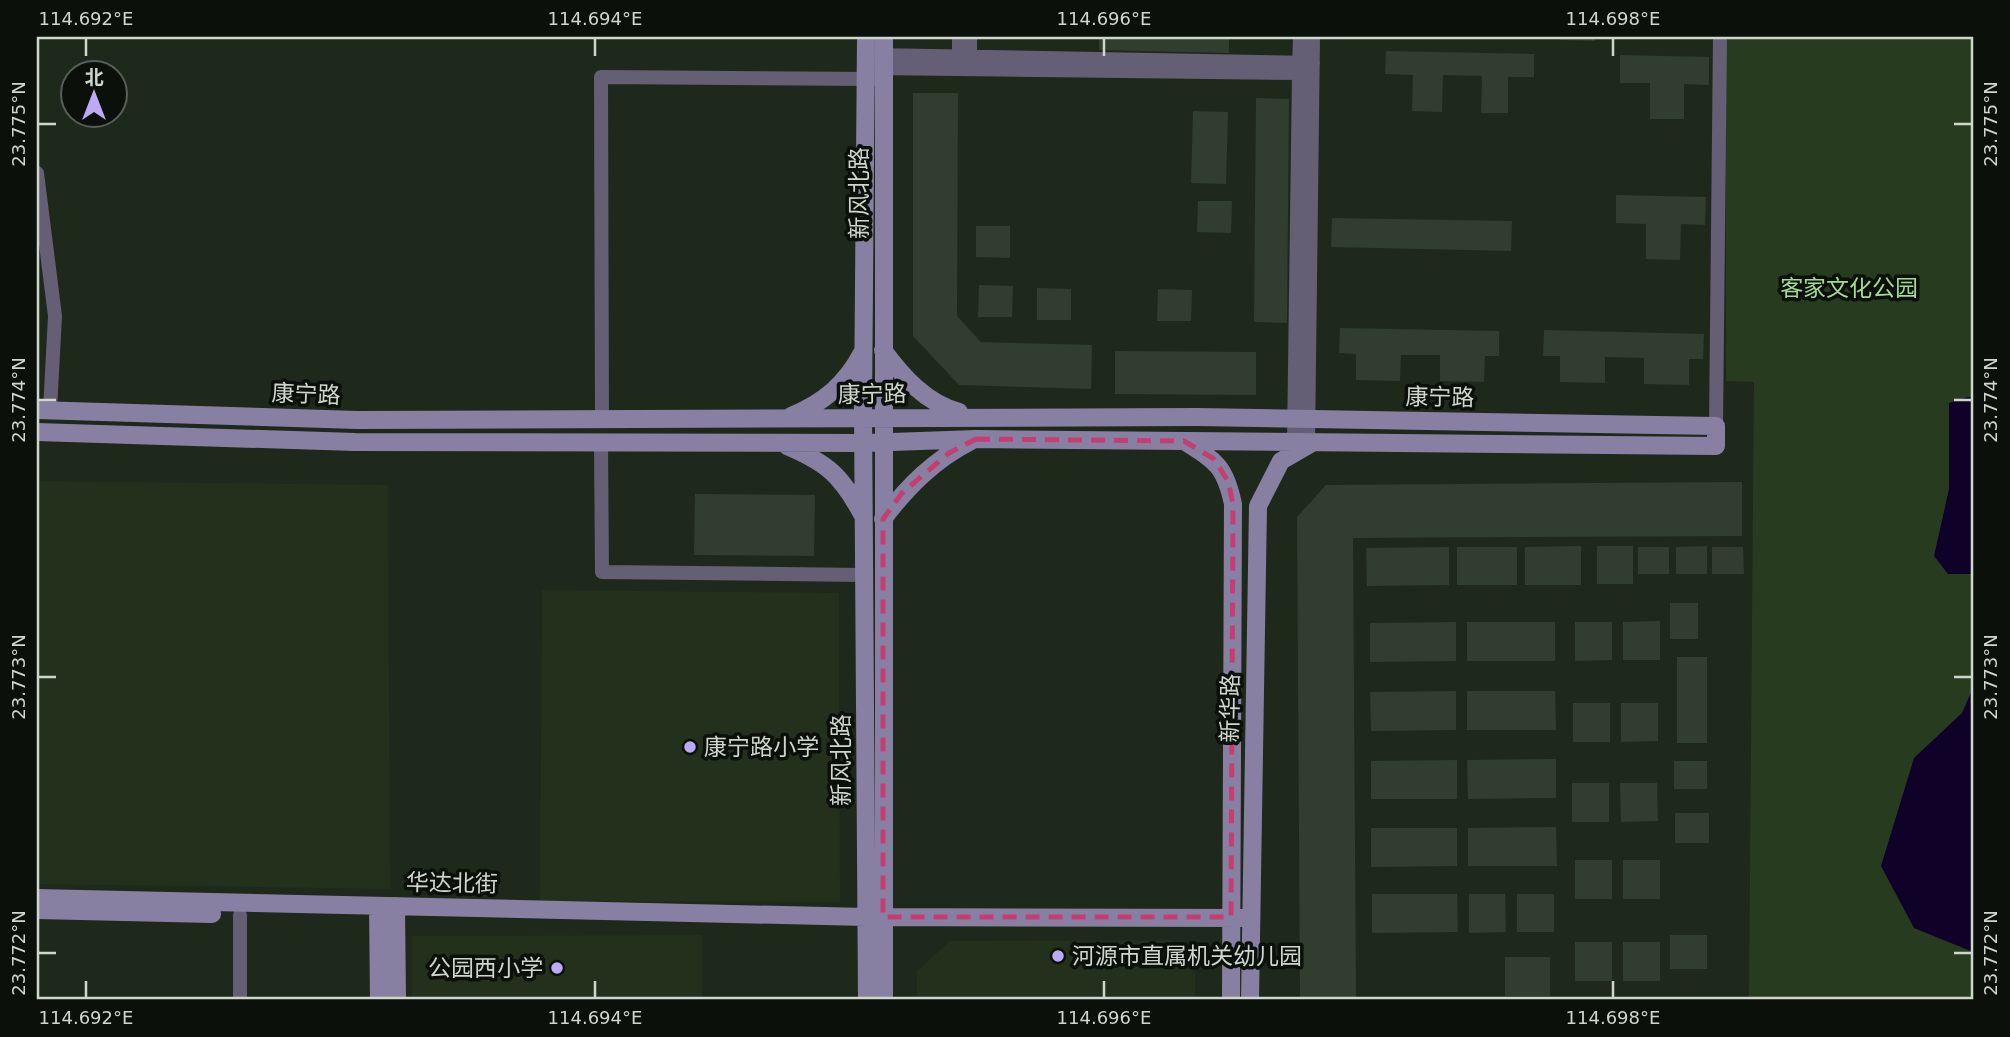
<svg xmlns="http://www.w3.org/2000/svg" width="2010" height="1037" viewBox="0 0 2010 1037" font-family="'DejaVu Sans','Noto Sans SC',sans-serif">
	<rect width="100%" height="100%" fill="#1f291b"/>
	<!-- built -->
	<path fill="#22301c" d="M 37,481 L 388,485 L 390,889 L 37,884 Z
		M 542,590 L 839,593 L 840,902 L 540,901 Z
		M 702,935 L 702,1000 L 412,1000 L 412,936 Z
		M 1172,940 L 1195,973 L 1195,1000 L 917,1000 L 917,971 L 950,941 Z"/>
	<!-- green -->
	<path fill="#273c1f" d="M 1726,37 L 1973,37 L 1973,1000 L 1749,1000 L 1754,382 L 1726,381 Z"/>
	<!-- water -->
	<path fill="#0f0127" d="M 1968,397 L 1973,397 L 1973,574 L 1948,574 L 1934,556 L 1949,489 L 1949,403 Z
		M 1973,688 L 1973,952 L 1914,928 L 1881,866 L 1914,758 L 1962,713 Z"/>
	<!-- building -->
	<path fill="#313d2e" d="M 1099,37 L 1229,37 L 1229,53 L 1099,50 Z
		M 1561,37 L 1595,37 L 1595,41 L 1560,40 Z
		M 1386,51 L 1534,54 L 1534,77 L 1508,77 L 1508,113 L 1481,113 L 1482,76 L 1443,75 L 1442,112 L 1412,111 L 1413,75 L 1385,74 Z
		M 1620,55 L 1709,57 L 1709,85 L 1684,84 L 1684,119 L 1650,119 L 1650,83 L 1620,83 Z
		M 913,93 L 958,93 L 957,316 L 981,342 L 1092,345 L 1091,389 L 959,385 L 913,336 Z
		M 1256,98 L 1289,99 L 1287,323 L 1254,322 Z
		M 1193,111 L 1228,112 L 1226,184 L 1191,183 Z
		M 1616,195 L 1706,197 L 1705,225 L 1681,224 L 1680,260 L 1646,259 L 1646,224 L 1616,223 Z
		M 1198,201 L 1232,201 L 1231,233 L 1197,232 Z
		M 1332,218 L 1512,221 L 1511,251 L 1331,247 Z
		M 976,226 L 1010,226 L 1010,258 L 976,257 Z
		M 979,285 L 1013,286 L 1012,317 L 978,317 Z
		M 1037,288 L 1071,289 L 1071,320 L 1037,320 Z
		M 1158,289 L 1192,290 L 1191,321 L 1157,321 Z
		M 1340,328 L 1499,331 L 1499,356 L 1485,356 L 1484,382 L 1440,381 L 1440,355 L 1401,355 L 1400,381 L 1356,380 L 1356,354 L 1339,353 Z
		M 1544,330 L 1704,334 L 1703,359 L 1689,359 L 1689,385 L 1644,384 L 1644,358 L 1605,357 L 1605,383 L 1560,382 L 1560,356 L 1543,356 Z
		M 1115,351 L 1256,352 L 1256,395 L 1115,394 Z
		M 1742,482 L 1742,536 L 1353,538 L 1356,1000 L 1300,1000 L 1297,517 L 1326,485 Z
		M 695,494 L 815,495 L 814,556 L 694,555 Z
		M 1581,546 L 1581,585 L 1525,585 L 1525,547 Z
		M 1597,546 L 1633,546 L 1633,584 L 1597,584 Z
		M 1707,546 L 1707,574 L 1676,574 L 1676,547 Z
		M 1449,547 L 1449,585 L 1367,586 L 1366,548 Z
		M 1457,547 L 1517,547 L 1517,585 L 1457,585 Z
		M 1638,547 L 1669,547 L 1669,574 L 1638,574 Z
		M 1712,547 L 1743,547 L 1744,574 L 1712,574 Z
		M 1670,603 L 1698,603 L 1698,639 L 1670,639 Z
		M 1660,621 L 1660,660 L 1623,660 L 1623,622 Z
		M 1456,622 L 1456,661 L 1370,662 L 1370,623 Z
		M 1467,622 L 1555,622 L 1555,661 L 1467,661 Z
		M 1575,622 L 1612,622 L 1612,660 L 1575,661 Z
		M 1677,657 L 1707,657 L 1707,743 L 1677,743 Z
		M 1456,691 L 1456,730 L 1371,731 L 1370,692 Z
		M 1467,691 L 1555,691 L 1556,730 L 1467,730 Z
		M 1573,703 L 1610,703 L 1610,742 L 1573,742 Z
		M 1621,703 L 1658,703 L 1658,741 L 1621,742 Z
		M 1556,759 L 1556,798 L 1468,799 L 1467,760 Z
		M 1457,760 L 1457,799 L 1371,799 L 1371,761 Z
		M 1674,761 L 1707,761 L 1707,789 L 1674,789 Z
		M 1572,783 L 1609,783 L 1609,822 L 1572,822 Z
		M 1620,783 L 1657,783 L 1658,821 L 1621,822 Z
		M 1675,813 L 1709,813 L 1709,843 L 1675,843 Z
		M 1556,827 L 1557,866 L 1468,866 L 1468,828 Z
		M 1371,828 L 1457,828 L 1457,866 L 1371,867 Z
		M 1575,860 L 1612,860 L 1612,899 L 1575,899 Z
		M 1623,860 L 1660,860 L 1660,899 L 1623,899 Z
		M 1372,894 L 1457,894 L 1458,932 L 1372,933 Z
		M 1469,894 L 1505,894 L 1506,932 L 1469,933 Z
		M 1517,894 L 1554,894 L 1554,932 L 1517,932 Z
		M 1670,935 L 1707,935 L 1707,969 L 1670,969 Z
		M 1575,942 L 1612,942 L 1612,981 L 1575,981 Z
		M 1623,942 L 1660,942 L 1660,981 L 1623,981 Z
		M 1505,957 L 1550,957 L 1550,996 L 1505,996 Z"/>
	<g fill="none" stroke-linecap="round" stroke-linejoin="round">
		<!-- street -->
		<path stroke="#645f75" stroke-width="14" d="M 874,55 L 1313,63
			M 959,63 L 959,37
			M 970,64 L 970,37
			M 874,68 L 1299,73 L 1294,442
			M 1299,70 L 1300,37
			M 37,173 L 55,316 L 50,410
			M 602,420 L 601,77 L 875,79
			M 1716,426 L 1720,37
			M 1308,442 L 1313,37
			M 601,443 L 602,572 L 864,575
			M 240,915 L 240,1000"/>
		<!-- secondary -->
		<path stroke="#8780a3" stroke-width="18" d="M 866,37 L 863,410 L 867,1000
			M 883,350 C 903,377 926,403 959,412
			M 37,410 L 357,420 L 1197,417 L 1716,426 L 1716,446 L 976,439 L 864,443 L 355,442 L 37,432
			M 791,416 C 823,403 846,384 862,353
			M 1184,441 C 1216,461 1225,466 1233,504 L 1231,1000
			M 787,446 C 827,463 841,475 862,514
			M 883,519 C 908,486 934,460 971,441
			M 37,898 L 866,917 L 1251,918
			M 378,906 L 379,1000
			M 396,906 L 397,1000
			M 37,910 L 212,914
			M 884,1000 L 884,37
			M 1250,1000 L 1258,506 L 1281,461 L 1312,443"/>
	</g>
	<!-- marked area -->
	<path fill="none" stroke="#c53e72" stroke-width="5" stroke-dasharray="14 9" stroke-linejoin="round" d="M 976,439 L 1184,441 L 1214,459 L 1228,481 L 1233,504 L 1231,917 L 883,917 L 883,519 L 902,493 L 949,453 Z"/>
	<!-- ticks -->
	<path fill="none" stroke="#cfd6cc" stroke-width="2.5" d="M 86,38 L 86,56M 595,38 L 595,56M 1104,38 L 1104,56M 1613,38 L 1613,56M 38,124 L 56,124M 1954,124 L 1972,124M 38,400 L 56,400M 1954,400 L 1972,400M 38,677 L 56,677M 1954,677 L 1972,677M 38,953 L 56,953M 1954,953 L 1972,953M 86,981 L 86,998M 595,981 L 595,998M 1104,981 L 1104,998M 1613,981 L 1613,998"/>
	<!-- markers -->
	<g fill="#bcaaf5" stroke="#0b100a" stroke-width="2.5">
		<circle cx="690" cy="747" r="7"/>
		<circle cx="1058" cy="956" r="7"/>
		<circle cx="557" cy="968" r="7"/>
	</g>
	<g text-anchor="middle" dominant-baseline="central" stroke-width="7" stroke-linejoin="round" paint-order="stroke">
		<!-- street labels -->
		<g font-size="23" fill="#cfd6cc" stroke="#0b100a">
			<text transform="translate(859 193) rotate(-90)">新风北路</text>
			<text transform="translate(306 394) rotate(2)">康宁路</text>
			<text transform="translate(872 394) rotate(-1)">康宁路</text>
			<text transform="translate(1440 397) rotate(1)">康宁路</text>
			<text transform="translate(1230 708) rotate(-89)">新华路</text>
			<text transform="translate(841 760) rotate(-90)">新风北路</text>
			<text transform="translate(452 883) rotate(1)">华达北街</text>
		</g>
		<!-- park labels -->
		<g font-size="23" fill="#a5d993" stroke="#0b100a">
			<text x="1849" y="288">客家文化公园</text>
		</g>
		<!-- poi labels -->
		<g font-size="23" fill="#cfd6cc" stroke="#0b100a" text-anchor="start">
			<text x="704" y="747">康宁路小学</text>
			<text x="1072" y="956">河源市直属机关幼儿园</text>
			<text x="543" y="968" text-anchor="end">公园西小学</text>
		</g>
	</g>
	<!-- border -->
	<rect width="2010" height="1037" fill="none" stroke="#0b100a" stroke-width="77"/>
	<!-- north arrow -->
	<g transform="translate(94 94)"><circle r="33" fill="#0b100a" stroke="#595f58" stroke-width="2"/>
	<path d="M0-5L12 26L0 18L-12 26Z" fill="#bcaaf5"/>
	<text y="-10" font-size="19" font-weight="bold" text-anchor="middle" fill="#cfd6cc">北</text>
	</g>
	<rect x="38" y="38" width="1934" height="960" fill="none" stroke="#cfd6cc" stroke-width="2.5"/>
	<g font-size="18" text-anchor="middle" fill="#cfd6cc">
		<text x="86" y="25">114.692°E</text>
		<text x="595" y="25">114.694°E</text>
		<text x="1104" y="25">114.696°E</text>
		<text x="1613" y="25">114.698°E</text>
		<text transform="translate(19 124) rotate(-90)" y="6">23.775°N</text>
		<text transform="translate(1991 124) rotate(-90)" y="6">23.775°N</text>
		<text transform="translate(19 400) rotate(-90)" y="6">23.774°N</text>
		<text transform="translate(1991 400) rotate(-90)" y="6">23.774°N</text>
		<text transform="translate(19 677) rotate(-90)" y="6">23.773°N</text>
		<text transform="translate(1991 677) rotate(-90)" y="6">23.773°N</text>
		<text transform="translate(19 953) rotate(-90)" y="6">23.772°N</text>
		<text transform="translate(1991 953) rotate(-90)" y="6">23.772°N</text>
		<text x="86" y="1024">114.692°E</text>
		<text x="595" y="1024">114.694°E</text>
		<text x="1104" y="1024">114.696°E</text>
		<text x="1613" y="1024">114.698°E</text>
	</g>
</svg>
